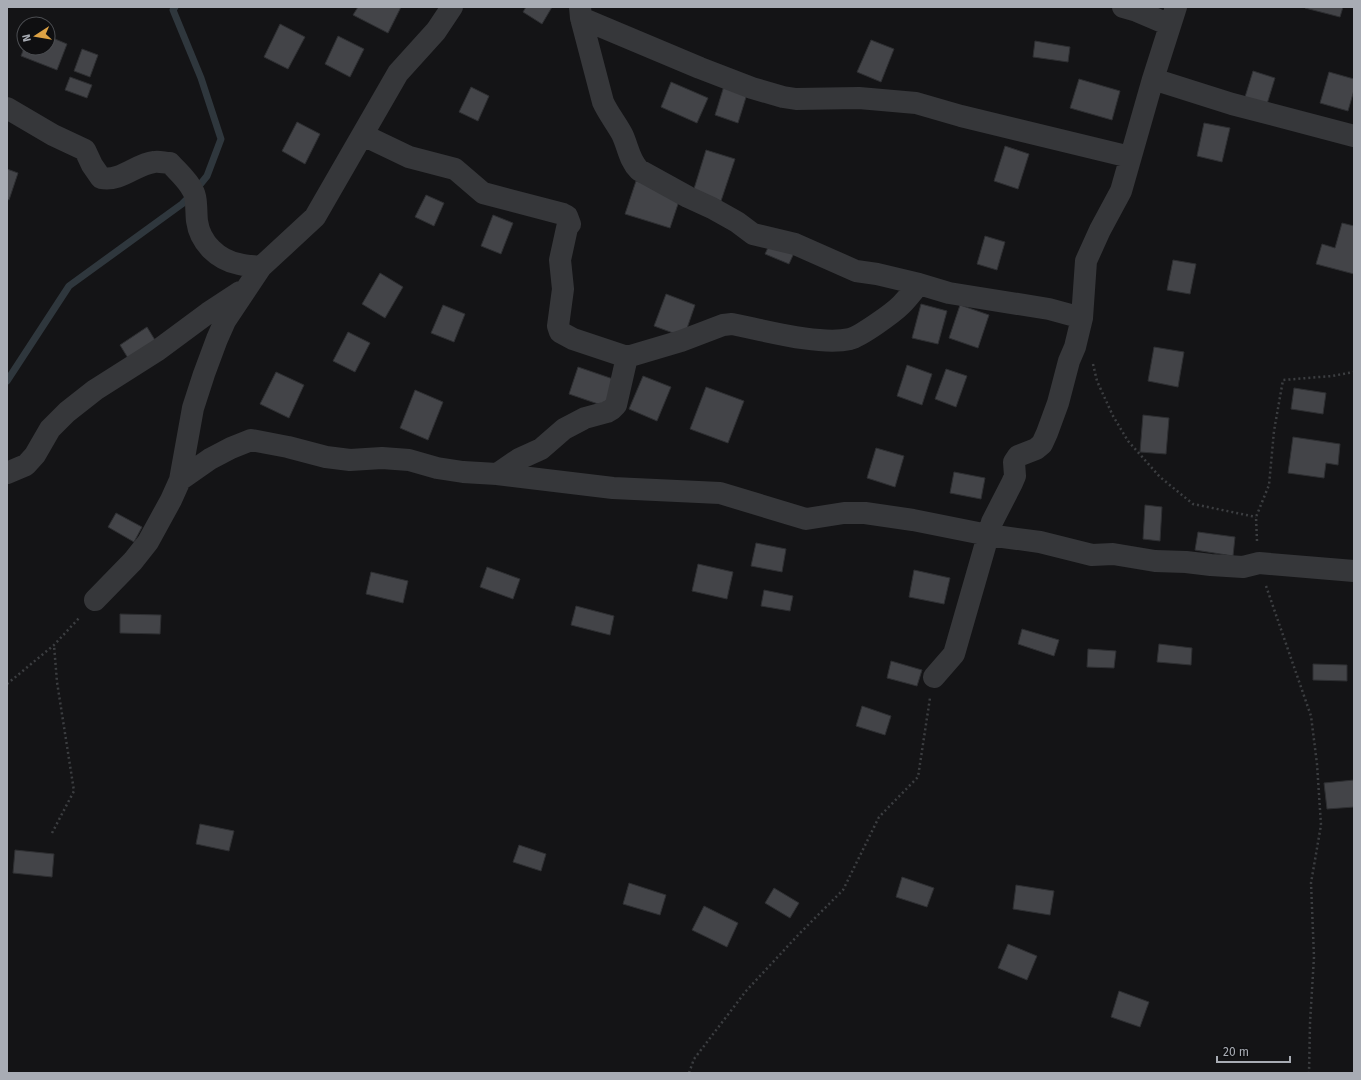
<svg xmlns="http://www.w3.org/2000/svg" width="1361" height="1080" viewBox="0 0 1361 1080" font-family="'Fira Sans',sans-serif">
	<rect width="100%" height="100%" fill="#141416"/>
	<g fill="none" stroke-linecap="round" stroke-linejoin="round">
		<!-- stream -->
		<path stroke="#2f373d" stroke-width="7" d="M 7,381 L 69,286 L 182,204 L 194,192 L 207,176 L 221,139 L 201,78 L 173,10 L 175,7"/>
	</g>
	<!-- building -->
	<path fill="#434448" stroke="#2e2f32" d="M 358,7 L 401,7 L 388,33 L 353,15 Z
		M 526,7 L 552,7 L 542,24 L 523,12 Z
		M 1305,7 L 1343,7 L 1340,17 L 1305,8 Z
		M 280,24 L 305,37 L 288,69 L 264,57 Z
		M 48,36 L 67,44 L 57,70 L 21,56 L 24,48 L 48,48 Z
		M 338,36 L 364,49 L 350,77 L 325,64 Z
		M 871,40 L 894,49 L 881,82 L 857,72 Z
		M 1035,41 L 1070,47 L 1068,62 L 1033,57 Z
		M 82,49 L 98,55 L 90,77 L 74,71 Z
		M 1253,71 L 1275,78 L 1267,104 L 1245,97 Z
		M 1329,72 L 1354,79 L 1354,90 L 1348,111 L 1320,103 Z
		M 70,77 L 92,85 L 87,98 L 65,90 Z
		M 1079,79 L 1120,91 L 1112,120 L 1070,108 Z
		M 671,82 L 708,98 L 697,123 L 661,107 Z
		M 724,86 L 747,94 L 738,123 L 715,115 Z
		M 471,87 L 489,96 L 478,121 L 459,112 Z
		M 297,122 L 320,134 L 305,164 L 282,151 Z
		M 1204,123 L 1230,128 L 1222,162 L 1197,156 Z
		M 1005,146 L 1029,154 L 1018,189 L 994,181 Z
		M 706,150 L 735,159 L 721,201 L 693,192 Z
		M 7,169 L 18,173 L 9,200 L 7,199 Z
		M 636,181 L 681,195 L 670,228 L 625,214 Z
		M 426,195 L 444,203 L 434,226 L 415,217 Z
		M 493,215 L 513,223 L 501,254 L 481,246 Z
		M 1342,223 L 1354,226 L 1354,274 L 1316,264 L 1322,244 L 1335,248 Z
		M 985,236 L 1005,242 L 997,270 L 977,264 Z
		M 771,241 L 795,251 L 789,264 L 765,254 Z
		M 1173,260 L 1196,264 L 1190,294 L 1167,290 Z
		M 380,273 L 403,287 L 385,318 L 362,304 Z
		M 666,294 L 695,305 L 684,337 L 654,326 Z
		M 921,304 L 947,311 L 938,344 L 912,338 Z
		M 443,305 L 465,314 L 454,342 L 431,333 Z
		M 960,305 L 989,315 L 978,348 L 949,338 Z
		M 147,327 L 158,345 L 131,363 L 120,345 Z
		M 348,332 L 370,343 L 355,372 L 333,361 Z
		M 1154,347 L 1184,352 L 1178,387 L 1148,381 Z
		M 907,365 L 932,374 L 922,405 L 897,396 Z
		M 578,367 L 616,380 L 607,407 L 569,394 Z
		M 946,369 L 967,376 L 956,407 L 935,399 Z
		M 276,372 L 304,385 L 289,418 L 260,404 Z
		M 643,376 L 671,387 L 657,421 L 629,409 Z
		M 706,387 L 744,401 L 728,443 L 690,429 Z
		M 1294,388 L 1326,393 L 1323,414 L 1291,409 Z
		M 415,390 L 443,402 L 428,440 L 400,428 Z
		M 1143,415 L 1169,418 L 1166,454 L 1140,452 Z
		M 1293,437 L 1340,444 L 1338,465 L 1326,463 L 1324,478 L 1288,473 Z
		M 876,448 L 904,456 L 895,487 L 867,478 Z
		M 954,472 L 985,478 L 981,499 L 950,493 Z
		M 1145,505 L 1162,507 L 1160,541 L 1143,539 Z
		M 116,513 L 142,527 L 134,542 L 108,527 Z
		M 1198,532 L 1235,537 L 1233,556 L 1195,550 Z
		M 756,543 L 786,549 L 782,572 L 751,566 Z
		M 698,564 L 733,572 L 727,599 L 692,591 Z
		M 487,567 L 520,579 L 513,599 L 480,587 Z
		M 914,570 L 950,578 L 944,604 L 909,597 Z
		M 371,572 L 408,581 L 403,603 L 366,594 Z
		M 764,590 L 793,596 L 790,611 L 761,606 Z
		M 576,606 L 614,616 L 610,635 L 571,625 Z
		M 120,614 L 161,615 L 160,634 L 120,633 Z
		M 1022,629 L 1059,640 L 1054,656 L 1018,644 Z
		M 1159,644 L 1192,648 L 1191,665 L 1157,662 Z
		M 1088,649 L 1116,651 L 1114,668 L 1087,667 Z
		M 891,661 L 922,670 L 917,686 L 887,678 Z
		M 1313,664 L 1347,665 L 1347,681 L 1313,680 Z
		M 862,706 L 891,716 L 885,735 L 856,726 Z
		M 1354,780 L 1354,807 L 1327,809 L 1324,783 Z
		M 200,824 L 234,831 L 229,851 L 196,844 Z
		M 519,845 L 546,854 L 541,871 L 513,862 Z
		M 15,850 L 54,854 L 52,877 L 13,873 Z
		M 902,877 L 934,888 L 927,907 L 896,897 Z
		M 629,883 L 666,895 L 660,915 L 623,904 Z
		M 1016,885 L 1054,891 L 1050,915 L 1013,909 Z
		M 774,888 L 799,903 L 790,918 L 765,903 Z
		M 704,906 L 738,923 L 727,947 L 692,930 Z
		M 1008,944 L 1037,956 L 1027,980 L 998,968 Z
		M 1119,991 L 1149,1002 L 1140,1027 L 1111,1017 Z"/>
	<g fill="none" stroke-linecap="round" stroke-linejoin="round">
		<!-- path -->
		<path stroke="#3c3e41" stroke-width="2.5" stroke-dasharray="2 3" stroke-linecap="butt" d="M 1093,364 L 1097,381 L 1113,416 L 1128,441 L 1160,477 L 1193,504 L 1256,517
			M 1257,541 L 1256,517 L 1269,485 L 1274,431 L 1283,380 L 1332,376 L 1354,372
			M 1266,586 L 1311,716 L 1317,764 L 1321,825 L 1311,883 L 1314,957 L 1310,1023 L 1309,1073
			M 7,684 L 54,645 L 80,617
			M 52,833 L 74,791 L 57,682 L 54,645
			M 689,1073 L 694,1059 L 746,991 L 800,933 L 843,890 L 879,817 L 918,777 L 930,698"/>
		<!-- minor -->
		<path stroke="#36373a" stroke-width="22" d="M 580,7 L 581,18 L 700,68 L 752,88 L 783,97 L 796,99 L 859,98 L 916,103 L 961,116 L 1130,157
			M 1123,7 L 1137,11 L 1170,25
			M 581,18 L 603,102 C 608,113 616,123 622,134 C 628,146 629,160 639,170 L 688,197 L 712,208 L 737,222 L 753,234 L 795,244 L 856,271 L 877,274 L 919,284 L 949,293 L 1049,309 L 1082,318
			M 1153,79 L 1232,104 L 1354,136
			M 7,108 L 53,135 L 85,150 L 92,165 L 101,178 C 121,182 136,164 154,162 C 159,161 165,163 170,163 C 178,172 188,180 193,191 C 197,197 196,213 197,221 C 200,243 218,260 239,264 C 246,266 254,266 261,267
			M 363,135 L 409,157 L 455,169 L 483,193 L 563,214 L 567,216 L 570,224 L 567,228 L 560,260 L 563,289 L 558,326 L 560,332 L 573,339 L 627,357
			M 7,473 L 26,465 L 35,455 L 50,429 L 67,412 L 95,390 L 158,350 L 208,313 L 240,292
			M 497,474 L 519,459 L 541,449 L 564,429 L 585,418 L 607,412 L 612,409 L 616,405 L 627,357 L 681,341 L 723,325 L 732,324 C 763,330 820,346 850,339 C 861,336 893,313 901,305 C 908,298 913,291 919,284
			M 180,480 L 210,459 L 231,448 L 251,440 L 288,447 L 326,457 L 350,460 L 382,458 L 409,460 L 437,468 L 463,472 L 497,474 L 613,488 L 720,493 L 806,519 L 844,513 L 865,513 L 913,520 L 988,535 L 1040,542 L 1092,555 L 1113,554 L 1155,561 L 1186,562 L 1211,565 L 1243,567 L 1259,563 L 1354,571
			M 95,600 L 133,561 L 148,542 L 171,500 L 180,480 L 193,408 L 204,374 L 217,339 L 225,321 L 261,267 L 315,217 L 398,73 L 436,31 L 452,7
			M 934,677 L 954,654 L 992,522 L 1012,483 L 1015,476 L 1014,462 L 1018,456 L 1036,449 L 1042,444 L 1047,433 L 1058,403 L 1069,361 L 1075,347 L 1082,318 L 1086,261 L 1100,230 L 1121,191 L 1153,79 L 1176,7"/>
	</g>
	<!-- border -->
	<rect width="1361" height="1080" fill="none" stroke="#a8acb4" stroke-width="16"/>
	<!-- north arrow -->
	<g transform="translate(36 36) rotate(258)"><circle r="19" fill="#0f0f11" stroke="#4c4e52"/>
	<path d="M0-3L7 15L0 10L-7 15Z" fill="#dda245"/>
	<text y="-6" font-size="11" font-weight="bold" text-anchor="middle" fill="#a8acb4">N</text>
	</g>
	<!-- scale -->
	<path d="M1217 1056v6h73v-6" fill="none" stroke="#a8acb4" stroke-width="2"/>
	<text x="1223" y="1056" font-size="12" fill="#a8acb4" stroke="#0f0f11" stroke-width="3" paint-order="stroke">20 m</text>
</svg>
